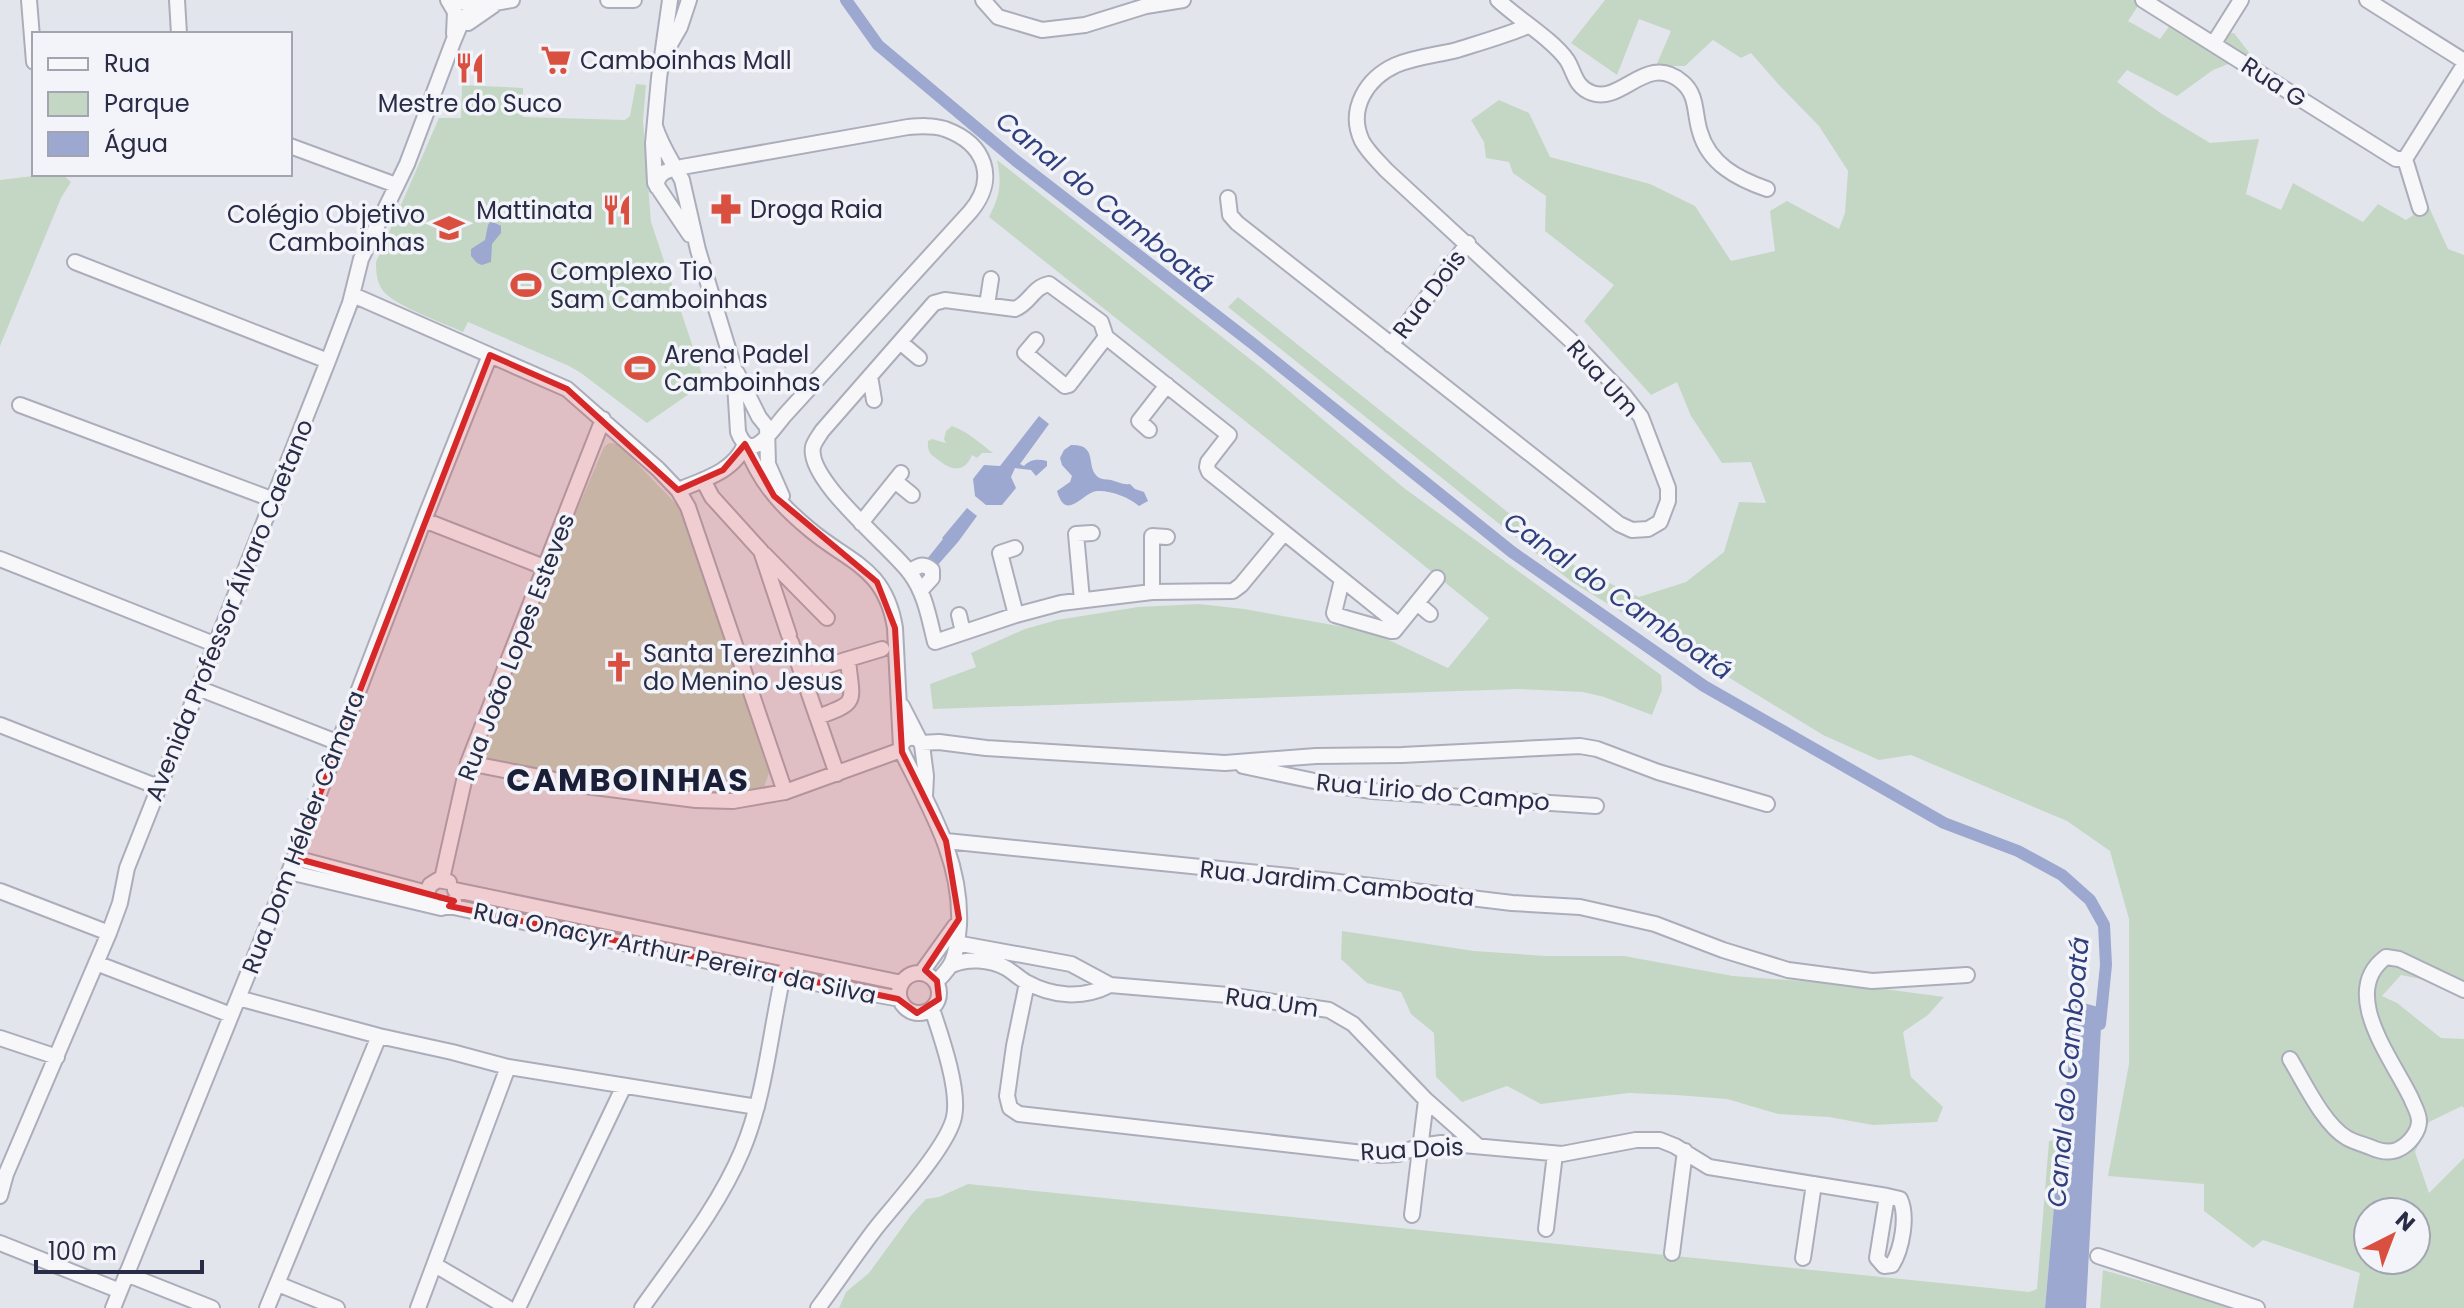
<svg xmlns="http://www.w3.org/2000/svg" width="2464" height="1308" viewBox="0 0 2464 1308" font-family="Poppins,sans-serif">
	<rect width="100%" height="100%" fill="#e3e5ec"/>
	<!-- green -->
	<path fill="#c4d7c4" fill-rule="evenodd" d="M 1605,0 L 2142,0 L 2128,21 L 2160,39 L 2176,17 L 2213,35 L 2234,33 L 2251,55 L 2213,70 L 2177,96 L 2127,70 L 2117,82 L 2162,114 L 2210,143 L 2259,139 L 2246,194 L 2281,210 L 2293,183 L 2363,222 L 2378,204 L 2406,220 L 2428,205 L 2448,249 L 2464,255 L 2464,986 L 2459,987 L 2401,975 L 2382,996 L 2397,1003 L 2441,1038 L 2464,1039 L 2464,1108 L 2462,1106 L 2429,1122 L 2415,1152 L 2429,1193 L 2464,1158 L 2464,1308 L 2353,1308 L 2360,1273 L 2263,1240 L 2253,1248 L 2204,1211 L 2204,1184 L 2108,1176 L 2129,1064 L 2129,919 L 2110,851 L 2067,821 L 1911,755 L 1879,760 L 1823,735 L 1572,582 L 1228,307 L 1238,297 L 1579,569 L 1639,597 L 1686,582 L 1724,552 L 1739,502 L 1766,503 L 1751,462 L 1722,463 L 1691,416 L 1677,382 L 1651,395 L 1584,321 L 1614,285 L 1545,231 L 1546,196 L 1513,173 L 1509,162 L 1486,158 L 1484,142 L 1471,120 L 1499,100 L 1529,113 L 1550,157 L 1650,184 L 1695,206 L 1731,261 L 1775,251 L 1770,211 L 1787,201 L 1839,229 L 1845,213 L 1848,171 L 1819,126 L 1779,85 L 1751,53 L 1741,58 L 1713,40 L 1685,66 L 1656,66 L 1671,31 L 1639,19 L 1617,75 L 1571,43 ZM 2368,1212 L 2416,1212 L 2416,1260 L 2368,1260 Z
		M 636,84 L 646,85 L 643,121 L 651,222 L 705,383 L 647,423 L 581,373 L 569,366 L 468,322 L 463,332 C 443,323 398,307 384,292 C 377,284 376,273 376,262 L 439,118 L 461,118 L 462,85 L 523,88 L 523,117 L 625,120 L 630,116 Z
		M 997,160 L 1264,370 L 1404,488 L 1661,675 L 1662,690 L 1652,715 L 1604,697 L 1583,692 L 1518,689 L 933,709 L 930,684 L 976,667 L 971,653 L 1025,629 L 1057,620 L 1138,607 L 1199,604 L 1244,609 L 1372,632 L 1448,668 L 1489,618 L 1240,417 L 989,217 C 1000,195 1002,184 997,160 Z
		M 50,174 L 62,174 L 71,182 L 61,198 L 0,346 L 0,180 Z
		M 952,426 C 967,431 980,443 993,453 L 982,453 L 977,458 L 972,455 C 966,471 953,472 941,462 C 932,455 927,454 928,441 L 932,439 L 946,443 L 944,439 L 946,431 Z
		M 609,443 L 618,444 L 625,451 L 682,510 L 769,773 L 764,787 L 757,795 L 610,791 L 479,766 L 545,585 L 604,447 Z
		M 1342,931 L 1474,951 L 1546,956 L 1624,956 L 1733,976 L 1855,985 L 1944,997 L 1928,1015 L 1903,1032 L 1911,1077 L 1943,1107 L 1937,1122 L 1873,1125 L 1829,1117 L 1778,1114 L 1727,1099 L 1676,1095 L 1629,1093 L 1541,1104 L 1507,1086 L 1462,1102 L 1436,1077 L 1434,1033 L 1411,1014 L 1401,992 L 1367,983 L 1341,959 Z
		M 2060,1139 L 2045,1308 L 839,1308 L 846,1292 L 869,1273 L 912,1214 L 926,1199 L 939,1197 L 968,1184 L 2029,1292 L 2037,1289 L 2049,1141 Z
		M 2103,1270 L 2237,1308 L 2100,1308 Z"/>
	<!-- water -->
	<path fill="#9ca8cf" d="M 491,221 L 501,226 L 501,233 L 492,244 L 491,262 L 482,265 L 477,263 L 471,256 L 471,249 L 485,240 L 488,225 Z
		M 1039,416 L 1049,424 L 1020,464 L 1024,466 C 1031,459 1038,459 1047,461 L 1047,466 L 1036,476 L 1031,470 L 1015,468 L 1011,477 L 1016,488 L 1002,505 L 986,505 L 975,496 L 973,479 L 984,465 L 1000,466 Z
		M 1071,445 C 1099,444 1085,467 1098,477 C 1102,480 1106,479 1111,480 C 1119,482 1122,485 1130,484 L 1135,489 L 1144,492 L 1148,501 L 1139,506 C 1129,497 1110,490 1097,491 C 1083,492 1066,523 1057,491 L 1070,482 L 1072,476 L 1062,465 L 1060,458 L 1064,450 Z
		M 967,508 L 977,516 L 958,542 L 936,567 L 927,559 L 943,539 L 942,538 Z
		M 2076,1001 L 2102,1008 L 2086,1308 L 2045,1308 L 2060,1139 Z"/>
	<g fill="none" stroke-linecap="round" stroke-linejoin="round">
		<!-- canal -->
		<path stroke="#9ca8cf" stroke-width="12" d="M 846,0 L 878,45 L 1015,160 L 1252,343 L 1512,552 L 1704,686 L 1944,823 L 2018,851 L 2062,875 L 2090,900 L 2104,925 L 2106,965 L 2100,1024"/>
		<!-- minor casing -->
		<g stroke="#abaeba" stroke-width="18">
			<path id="minor" d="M 29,0 L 34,62
				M 177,0 L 179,34
				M 448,0 L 455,12 L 454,34
				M 460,0 L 472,7 L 512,0
				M 608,0 L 634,0
				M 670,0 L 659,78 L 653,143 L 655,183 L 690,235
				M 983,0 L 998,17 L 1042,30 L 1085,25 L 1146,6 L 1183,0
				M 1498,0 C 1518,19 1552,39 1567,60 C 1575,73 1575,87 1592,93 C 1622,104 1647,52 1682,82 C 1698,95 1694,114 1700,132 C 1709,164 1738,179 1767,189
				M 2143,0 L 2396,159 L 2405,159
				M 2367,0 L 2464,61
				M 468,23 L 494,5
				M 2214,43 L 2241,0
				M 664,55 L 680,27 L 689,0
				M 655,126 C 661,146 672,161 682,180 L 698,250 L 734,368 L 738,432 C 751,466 773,429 784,416 L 970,212 C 998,179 986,144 945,129 C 933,125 920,126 908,127 L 682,167 C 670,170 656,171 657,187
				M 290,146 L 396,185
				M 2405,159 L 2464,65
				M 2405,159 L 2420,208
				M 1228,198 L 1230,215 L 1237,223 L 1619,524 L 1632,530 L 1648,529 L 1660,522 L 1668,501 L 1668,488 L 1641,417 L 1624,395 L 1580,349 L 1386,170 C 1378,161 1368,152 1362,141 C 1347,109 1367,78 1396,65 C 1415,57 1437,55 1457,50 C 1479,43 1507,35 1528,26
				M 75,262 L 328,361
				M 353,295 L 567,389 L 658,469 L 678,490 L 688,507 L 785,792
				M 987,305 L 991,279
				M 1036,340 L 1025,353 L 1065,386 L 1069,385 L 1106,337
				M 900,342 L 919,358
				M 1391,345 L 1468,243
				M 737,373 L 759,417 L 767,427 L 768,464 L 782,496
				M 870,376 L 874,400
				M 20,405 L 274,500
				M 1149,430 L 1139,421 L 1167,385
				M 745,444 C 760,481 777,502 808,528 C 847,562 885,566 895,628 L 901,747
				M 703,480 L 712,497 L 761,551 L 789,635
				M 895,481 L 912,495
				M 678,490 C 703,480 735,471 745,444
				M 424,520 L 544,567
				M 861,523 L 901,473
				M 1284,533 L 1241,585 L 1233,591 L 1152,592 L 1061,603 L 1016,615 L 935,642 C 929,618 925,593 910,573 C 891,547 806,480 813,447 C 814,442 819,436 822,431 L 934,303 L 945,300 L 1015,309 C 1030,303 1033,287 1049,284 L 1101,322 L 1106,337 L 1229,435 L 1208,462 L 1207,467 L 1209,472 L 1399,625
				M 1015,548 L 1000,553 L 1016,615
				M 764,554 L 827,618
				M 0,559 L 214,644
				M 909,572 C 918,566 923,562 932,570 L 932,578 L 921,590
				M 1342,580 L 1334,613 L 1335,615 L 1391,631 L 1394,631 L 1437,578
				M 1152,592 L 1152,536 L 1167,537
				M 1082,600 L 1076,534 L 1092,533
				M 1417,603 L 1430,614
				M 959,615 L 963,632
				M 791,642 L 837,774
				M 802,673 L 882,649
				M 198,688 L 339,743
				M 902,706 L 922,745 L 926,776 L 925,796
				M 817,717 C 860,702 852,703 848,660
				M 0,725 L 158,787
				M 919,740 C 910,735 901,739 901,750 C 929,807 962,860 959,925 C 958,937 957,951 952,962 C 949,969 942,976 937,981
				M 921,743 L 939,742 L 986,748 L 1225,763 L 1316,756 L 1402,755 L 1580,746 L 1597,749 L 1658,772 L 1767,804
				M 468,763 L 586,786 L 696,800 L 733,801 L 785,792 L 901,750
				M 1243,766 L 1338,786 L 1372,791 L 1596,806
				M 946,841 L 1289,876 L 1512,903 L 1580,907 L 1655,924 L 1723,950 L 1788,970 L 1872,981 L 1967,975
				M 295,858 L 427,893
				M 289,872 L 441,908 L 449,906 L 454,901
				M 442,879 L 468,763 L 603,419
				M 455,890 L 902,983
				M 0,891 L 109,933
				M 433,905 L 427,893 L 430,885 L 438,880 L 449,882
				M 449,906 L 782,977 L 900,999
				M 956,943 L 1071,964 L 1110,985 L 1228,995 L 1329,1010 L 1353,1024 L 1426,1100 L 1478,1146
				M 96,963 L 231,1015
				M 952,965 C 967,958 990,959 1006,968 C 1013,972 1019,978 1026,982 C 1053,997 1083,999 1110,985
				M 922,972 L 955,926
				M899 993a20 20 0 1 1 40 0a20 20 0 1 1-40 0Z
				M 1027,983 L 1014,1046 L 1007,1096 L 1010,1108 L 1019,1114 L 1381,1155 L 1398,1154 L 1420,1146 L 1441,1143 L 1562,1154 L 1636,1140 L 1660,1140 L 1675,1146 L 1709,1167 L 1887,1196 L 1900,1199 C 1908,1216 1902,1249 1892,1265 L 1884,1266 L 1877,1258 L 1887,1196
				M 238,998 L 379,1036 L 452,1052 L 508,1067 L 757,1107
				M 0,1038 L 57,1057
				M 2290,1059 C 2304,1082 2324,1125 2347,1138 C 2354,1142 2362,1144 2370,1147 C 2379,1151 2390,1154 2399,1149 C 2409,1144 2419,1132 2419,1121 C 2419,1113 2414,1106 2411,1098 C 2393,1060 2338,992 2386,957 L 2399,959 L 2464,990
				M 0,1196 L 6,1174 L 109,933 L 120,903 L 127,868 L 328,361 L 350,303 L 361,259 L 407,164 L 453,42 L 461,23 L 479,0
				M 1412,1215 L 1426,1100
				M 1546,1229 L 1555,1154
				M 0,1243 L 120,1291
				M 1672,1253 L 1685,1151
				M 2098,1256 L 2257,1308
				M 1803,1258 L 1814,1184
				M 435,1265 L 508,1308
				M 126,1274 L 212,1308
				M 278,1284 L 337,1308
				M 113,1308 L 289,872 L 424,520 L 490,355
				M 267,1308 L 379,1036
				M 418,1308 L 508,1067
				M 518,1308 L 624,1086
				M 642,1308 C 677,1258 718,1208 742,1151 C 766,1094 770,1031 784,971
				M 818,1308 C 838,1281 856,1254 876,1228 C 896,1203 948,1146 954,1117 C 960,1090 941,1036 932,1009"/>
		</g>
		<!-- minor -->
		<use href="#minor" stroke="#f7f7fa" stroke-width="14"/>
	</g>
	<!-- marked area -->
	<path fill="#d62828" fill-opacity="0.2" stroke="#d62828" stroke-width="6" stroke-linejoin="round" d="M 490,355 L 567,389 L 678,490 L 723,470 L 745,444 L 774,496 L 877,582 L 895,628 L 902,752 L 946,841 L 959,919 L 925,970 L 937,981 L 939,999 L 917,1013 L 898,999 L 449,906 L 454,901 L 295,858 Z"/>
	<!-- icons -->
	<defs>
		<g id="supermarket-bare" transform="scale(2.4)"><path d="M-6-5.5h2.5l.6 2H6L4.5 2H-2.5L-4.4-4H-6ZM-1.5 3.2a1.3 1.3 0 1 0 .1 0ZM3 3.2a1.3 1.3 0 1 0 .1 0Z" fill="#da5040" stroke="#f3f4f9" stroke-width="2.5" paint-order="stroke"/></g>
		<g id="restaurant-bare" transform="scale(2.4)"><path d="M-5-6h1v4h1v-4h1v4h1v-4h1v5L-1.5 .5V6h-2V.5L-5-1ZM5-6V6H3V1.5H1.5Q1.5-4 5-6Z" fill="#da5040" stroke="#f3f4f9" stroke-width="2.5" paint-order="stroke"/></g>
		<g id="pharmacy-bare" transform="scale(2.4)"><path d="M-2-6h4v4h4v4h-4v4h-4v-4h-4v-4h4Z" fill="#da5040" stroke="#f3f4f9" stroke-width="2.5" paint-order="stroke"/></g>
		<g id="school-bare" transform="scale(2.4)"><path d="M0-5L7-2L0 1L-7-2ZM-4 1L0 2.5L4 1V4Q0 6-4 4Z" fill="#da5040" stroke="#f3f4f9" stroke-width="2.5" paint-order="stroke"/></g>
		<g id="stadium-bare" transform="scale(2.4)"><path d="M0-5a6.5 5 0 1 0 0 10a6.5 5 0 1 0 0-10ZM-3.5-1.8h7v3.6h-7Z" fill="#da5040" stroke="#f3f4f9" stroke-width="2.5" paint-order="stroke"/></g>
		<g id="church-bare" transform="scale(2.4)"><path d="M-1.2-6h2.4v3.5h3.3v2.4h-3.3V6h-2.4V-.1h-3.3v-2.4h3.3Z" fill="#da5040" stroke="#f3f4f9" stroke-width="2.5" paint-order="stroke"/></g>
	</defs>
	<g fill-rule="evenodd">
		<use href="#supermarket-bare" x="556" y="60"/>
		<use href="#restaurant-bare" x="470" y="68"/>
		<use href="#pharmacy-bare" x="726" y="209"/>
		<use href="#restaurant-bare" x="617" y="210"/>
		<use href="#school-bare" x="449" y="228"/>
		<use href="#stadium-bare" x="526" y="285"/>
		<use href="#stadium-bare" x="640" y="368"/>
		<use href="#church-bare" x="619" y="667"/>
	</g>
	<g text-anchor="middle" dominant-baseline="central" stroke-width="7" stroke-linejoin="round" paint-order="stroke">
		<!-- poi labels -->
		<g font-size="24" fill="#292c46" stroke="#f3f4f9" text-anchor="start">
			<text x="580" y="60">Camboinhas Mall</text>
			<text x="470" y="103" text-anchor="middle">Mestre do Suco</text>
			<text x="750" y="209">Droga Raia</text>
			<text x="593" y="210" text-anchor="end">Mattinata</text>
			<text x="425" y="214" text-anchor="end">Colégio Objetivo<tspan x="425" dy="28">Camboinhas</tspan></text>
			<text x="550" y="271">Complexo Tio<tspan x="550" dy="28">Sam Camboinhas</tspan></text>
			<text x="664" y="354">Arena Padel<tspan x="664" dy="28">Camboinhas</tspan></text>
			<text x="643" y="653">Santa Terezinha<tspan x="643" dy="28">do Menino Jesus</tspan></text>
		</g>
		<!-- street labels -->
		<g font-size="24" fill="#292c46" stroke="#f3f4f9">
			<text transform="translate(2274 82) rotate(33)">Rua G</text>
			<text transform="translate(1429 294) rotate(-53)">Rua Dois</text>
			<text transform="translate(1603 378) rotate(48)">Rua Um</text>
			<text transform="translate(229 610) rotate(-68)">Avenida Professor Álvaro Caetano</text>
			<text transform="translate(516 647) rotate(-69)">Rua João Lopes Esteves</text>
			<text transform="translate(1433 792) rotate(5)">Rua Lirio do Campo</text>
			<text transform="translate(303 832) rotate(-69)">Rua Dom Hélder Câmara</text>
			<text transform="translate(1337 883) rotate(6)">Rua Jardim Camboata</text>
			<text transform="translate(675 953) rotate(12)">Rua Onacyr Arthur Pereira da Silva</text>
			<text transform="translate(1272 1002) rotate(8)">Rua Um</text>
			<text transform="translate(1412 1149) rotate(-3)">Rua Dois</text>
		</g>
		<!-- water labels -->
		<g font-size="26" font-style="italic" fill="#2f3f7e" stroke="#f3f4f9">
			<text transform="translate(1105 202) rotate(39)">Canal do Camboatá</text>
			<text transform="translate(1618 596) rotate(35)">Canal do Camboatá</text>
			<text transform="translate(2068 1072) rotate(-85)">Canal do Camboatá</text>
		</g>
		<!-- district labels -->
		<g font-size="32" font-weight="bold" letter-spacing="2" fill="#1b1e37" stroke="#f3f4f9">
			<text x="628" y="779">CAMBOINHAS</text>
		</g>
	</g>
	<!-- legend -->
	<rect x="32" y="32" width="260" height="144" fill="#f3f4f9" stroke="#a2a4b1" stroke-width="2"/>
	<rect x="48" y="58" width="40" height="12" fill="#f7f7fa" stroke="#a2a4b1" stroke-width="2"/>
	<text x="104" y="72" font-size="24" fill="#292c46">Rua</text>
	<rect x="48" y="92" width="40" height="24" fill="#c4d7c4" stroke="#a2a4b1" stroke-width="2"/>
	<text x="104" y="112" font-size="24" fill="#292c46">Parque</text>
	<rect x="48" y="132" width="40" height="24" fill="#9ca8cf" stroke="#a2a4b1" stroke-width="2"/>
	<text x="104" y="152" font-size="24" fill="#292c46">Água</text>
	<!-- north arrow -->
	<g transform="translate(2392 1236) rotate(42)"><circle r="38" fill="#f3f4f9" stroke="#a2a4b1" stroke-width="2"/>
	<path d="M0-6L14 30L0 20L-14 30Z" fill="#da5040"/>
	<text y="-12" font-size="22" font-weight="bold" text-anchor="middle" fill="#292c46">N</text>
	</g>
	<!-- scale -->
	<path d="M36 1260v12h166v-12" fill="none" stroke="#292c46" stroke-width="4"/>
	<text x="48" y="1260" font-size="24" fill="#292c46" stroke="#f3f4f9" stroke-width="6" paint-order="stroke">100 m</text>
</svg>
